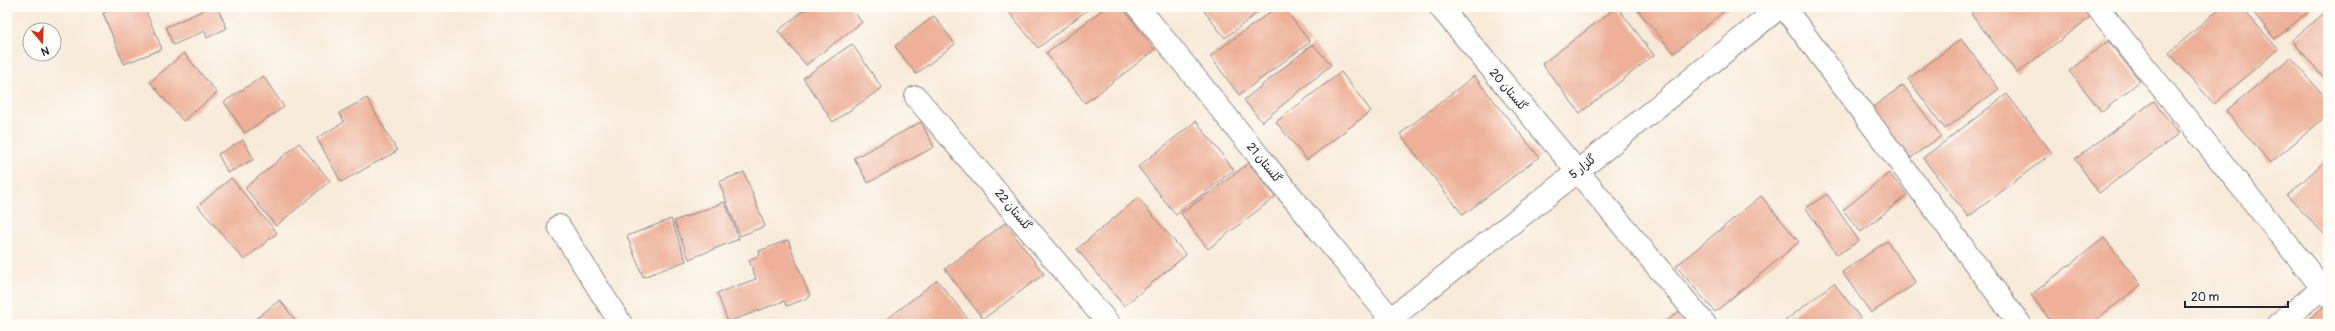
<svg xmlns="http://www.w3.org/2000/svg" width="2335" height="331" viewBox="0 0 2335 331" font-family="Pangolin,'Playpen Sans Arabic',sans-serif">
	<rect width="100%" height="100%" fill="#fdfcf7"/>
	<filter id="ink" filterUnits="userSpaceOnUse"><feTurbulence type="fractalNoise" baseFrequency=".025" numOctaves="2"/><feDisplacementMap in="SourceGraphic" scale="8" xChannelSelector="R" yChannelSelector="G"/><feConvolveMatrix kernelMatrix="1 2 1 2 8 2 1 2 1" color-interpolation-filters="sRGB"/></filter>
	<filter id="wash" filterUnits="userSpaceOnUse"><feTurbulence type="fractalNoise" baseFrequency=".012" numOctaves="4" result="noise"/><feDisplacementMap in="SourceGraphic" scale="16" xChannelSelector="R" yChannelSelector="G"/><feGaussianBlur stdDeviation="0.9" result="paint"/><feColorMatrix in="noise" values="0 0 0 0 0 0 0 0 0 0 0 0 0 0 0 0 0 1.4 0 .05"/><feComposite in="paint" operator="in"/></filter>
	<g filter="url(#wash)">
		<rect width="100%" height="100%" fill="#f8ead8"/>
		<g id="blocks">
			<!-- building -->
			<path fill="#eeb098" d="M 118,7 L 144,7 L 162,49 L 124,64 L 103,13 Z
				M 211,7 L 217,7 L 227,28 L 207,38 L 205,31 L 173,45 L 166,27 Z
				M 808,7 L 850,7 L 862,22 L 806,65 L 778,31 Z
				M 1005,7 L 1091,7 L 1038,48 Z
				M 1106,7 L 1122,7 L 1155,50 L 1085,103 L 1046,53 Z
				M 1201,7 L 1265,7 L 1225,38 Z
				M 1277,7 L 1283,7 L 1310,42 L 1239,95 L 1210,56 Z
				M 1617,7 L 1654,55 L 1580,113 L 1542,64 Z
				M 1635,7 L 1729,7 L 1674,53 Z
				M 1979,7 L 2088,7 L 2093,15 L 2017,73 L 1971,14 Z
				M 2221,7 L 2241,7 L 2278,49 L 2214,104 L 2169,53 Z
				M 2249,7 L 2314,7 L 2275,39 Z
				M 2328,10 L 2328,83 L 2292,40 Z
				M 934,16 L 955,44 L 916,74 L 895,46 Z
				M 1961,39 L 1999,89 L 1945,129 L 1908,79 Z
				M 2108,41 L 2140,81 L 2102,112 L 2069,71 Z
				M 852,44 L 882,88 L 833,122 L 803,78 Z
				M 1313,44 L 1331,65 L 1262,122 L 1244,100 Z
				M 184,53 L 217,93 L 183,121 L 150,82 Z
				M 2291,57 L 2328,101 L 2328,115 L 2270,163 L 2226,111 Z
				M 1341,72 L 1371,111 L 1307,160 L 1276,122 Z
				M 263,76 L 284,107 L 245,133 L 224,102 Z
				M 1474,76 L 1539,157 L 1463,215 L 1400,134 Z
				M 1903,85 L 1941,136 L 1908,160 L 1870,109 Z
				M 2007,94 L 2052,153 L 1968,217 L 1923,158 Z
				M 367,98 L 397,151 L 341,182 L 317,138 L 344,122 L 339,113 Z
				M 2154,101 L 2179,134 L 2099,193 L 2075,159 Z
				M 1196,121 L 1234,170 L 1176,215 L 1138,167 Z
				M 921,122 L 934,147 L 868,183 L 854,158 Z
				M 243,140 L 254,159 L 228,173 L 218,154 Z
				M 299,143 L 330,181 L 276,226 L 245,188 Z
				M 2328,158 L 2328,238 L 2287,196 Z
				M 1249,163 L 1275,197 L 1208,249 L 1181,214 Z
				M 744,172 L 765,226 L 740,236 L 719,182 Z
				M 1889,173 L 1907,195 L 1861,232 L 1843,210 Z
				M 231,178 L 277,233 L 244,260 L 198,206 Z
				M 1827,194 L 1859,241 L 1837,255 L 1806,208 Z
				M 1761,196 L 1799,242 L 1715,312 L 1676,266 Z
				M 1138,198 L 1186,255 L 1124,306 L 1077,249 Z
				M 725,202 L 739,239 L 689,259 L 674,221 Z
				M 671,219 L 686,261 L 643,277 L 627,236 Z
				M 1005,223 L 1044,274 L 983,319 L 945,269 Z
				M 2104,238 L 2141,285 L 2090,324 L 2053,324 L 2031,295 Z
				M 788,240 L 810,297 L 787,306 L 784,301 L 728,322 L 717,293 L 756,279 L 749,260 L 760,255 L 759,251 Z
				M 1887,241 L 1916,283 L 1871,313 L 1842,272 Z
				M 937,280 L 972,324 L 881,324 Z
				M 1834,283 L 1861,319 L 1854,324 L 1781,324 Z
				M 280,300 L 298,324 L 249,324 Z
				M 2324,306 L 2328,310 L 2328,324 L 2303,324 Z
				M 1681,310 L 1692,324 L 1663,324 Z"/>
		</g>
	</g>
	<g filter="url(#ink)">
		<use href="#blocks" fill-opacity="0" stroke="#8d868a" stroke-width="1"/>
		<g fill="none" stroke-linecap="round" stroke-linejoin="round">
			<!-- minor casing -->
			<g stroke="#8d868a" stroke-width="24">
				<path id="minor" d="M 1138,7 L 1395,324
					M 1440,7 L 1705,324
					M 1784,7 L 2020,324
					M 2097,7 L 2328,295
					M 916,97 L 1109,324
					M 559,226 L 621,324
					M 1384,324 L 1577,172 L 1780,7
					M 2278,324 L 2328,284"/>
			</g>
			<!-- minor -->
			<use href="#minor" stroke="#fff" stroke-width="22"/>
		</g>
	</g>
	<g text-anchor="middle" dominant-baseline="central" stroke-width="3" stroke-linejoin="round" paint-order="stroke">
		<!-- street labels -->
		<g font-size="12" fill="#22223b" stroke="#fdfcf7">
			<text transform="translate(1508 90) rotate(50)">گلستان 20</text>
			<text transform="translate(1264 163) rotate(51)">گلستان 21</text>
			<text transform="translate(1583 167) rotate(-39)">گلزار 5</text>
			<text transform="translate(1013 210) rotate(50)">گلستان 22</text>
		</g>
	</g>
	<!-- margin -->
	<rect width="2335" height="331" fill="none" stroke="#fdfcf7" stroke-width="24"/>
	<!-- north arrow -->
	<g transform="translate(42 42) rotate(161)"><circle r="19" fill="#fdfcf7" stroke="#a5a5ac"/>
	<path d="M0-3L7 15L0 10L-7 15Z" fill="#c8321e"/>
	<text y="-6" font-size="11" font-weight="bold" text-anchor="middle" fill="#22223b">N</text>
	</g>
	<!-- scale -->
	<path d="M2185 301v6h103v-6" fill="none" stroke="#22223b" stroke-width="2"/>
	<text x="2191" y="301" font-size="12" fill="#22223b" stroke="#fdfcf7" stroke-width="3" paint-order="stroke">20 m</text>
</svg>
